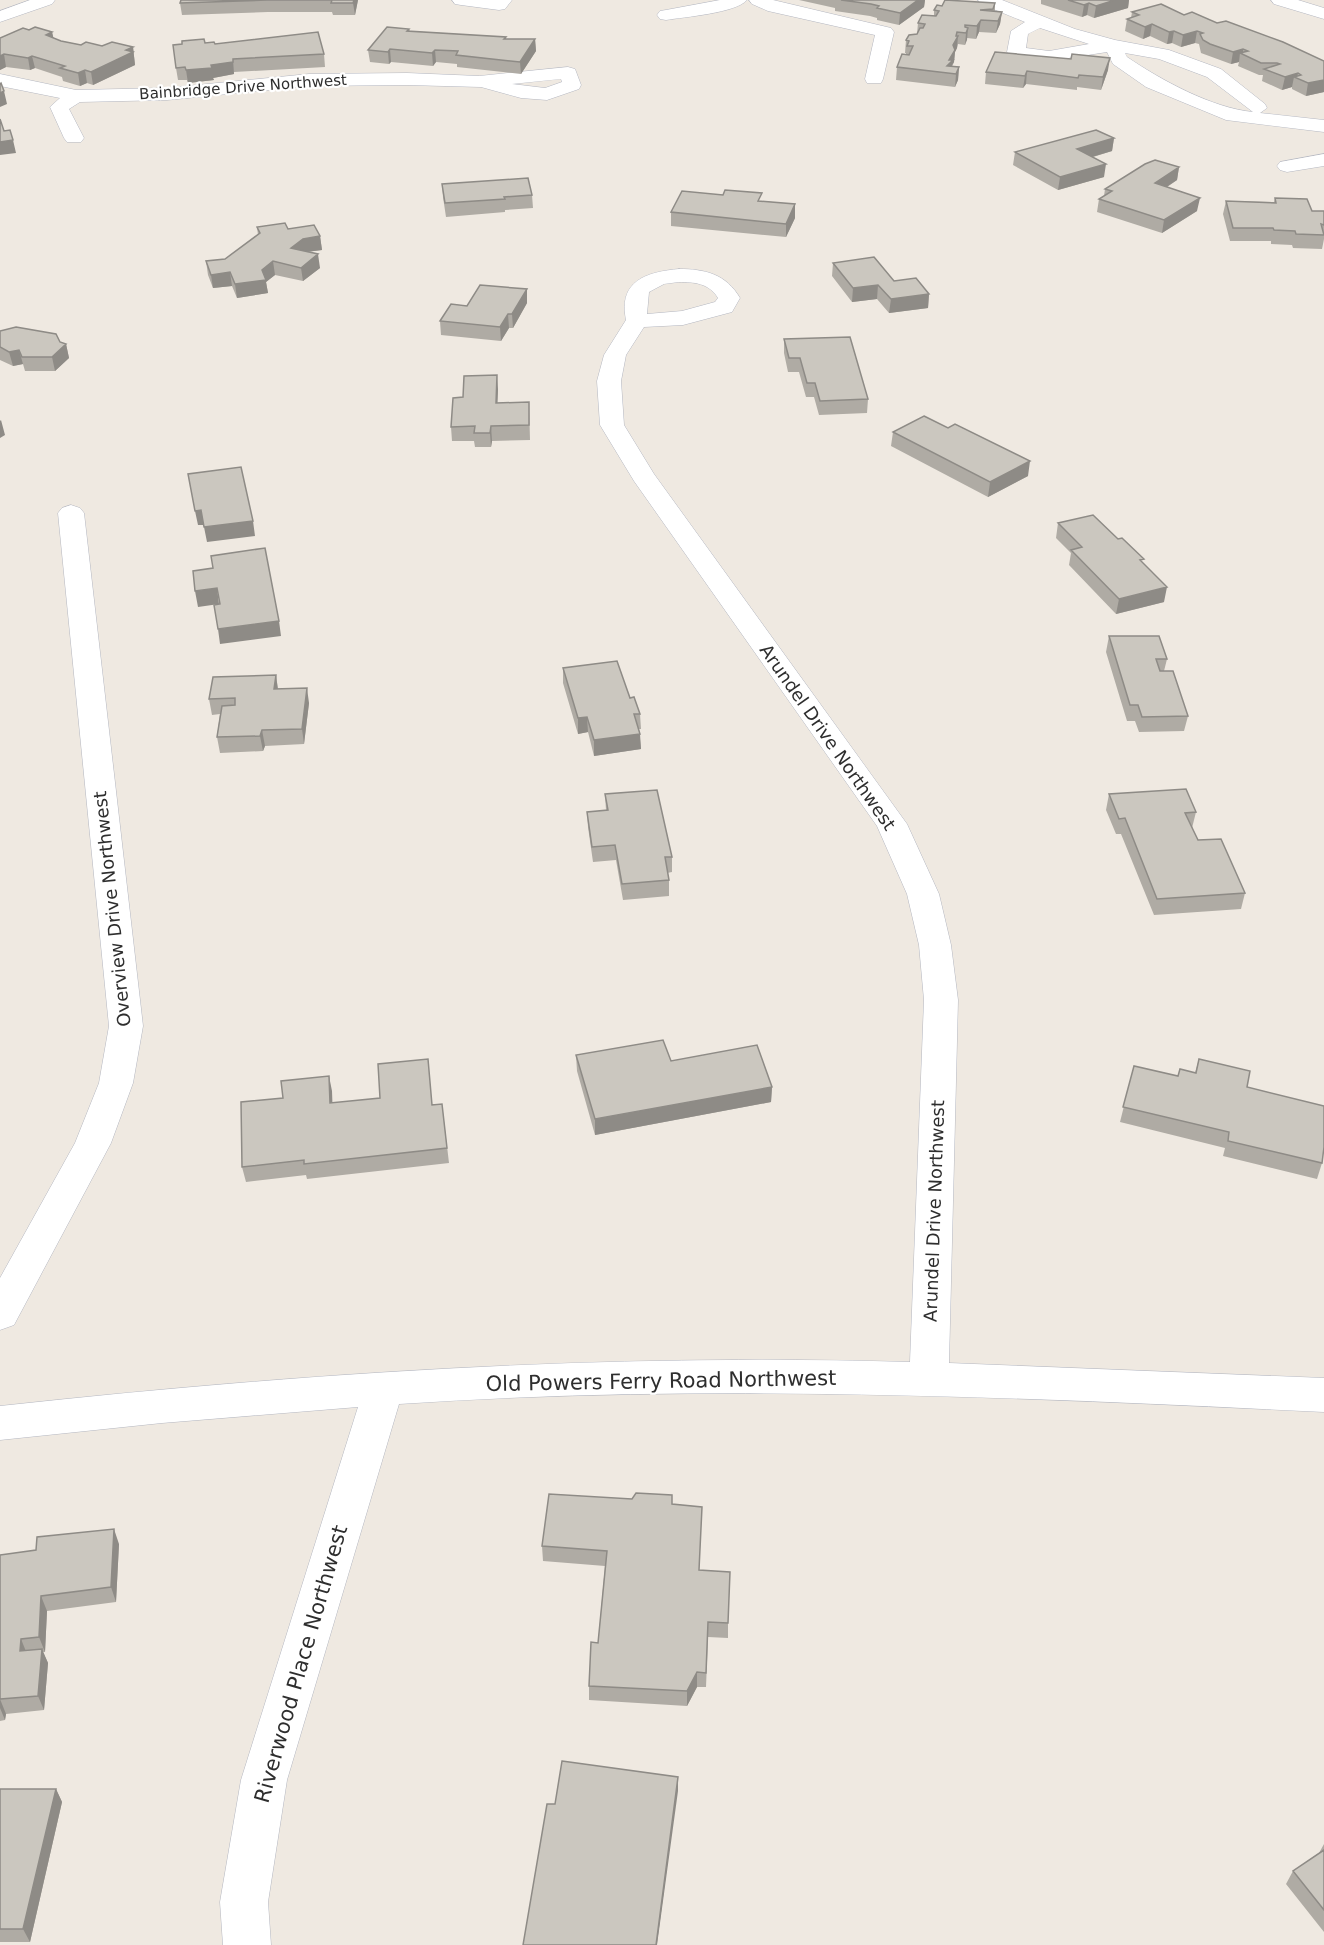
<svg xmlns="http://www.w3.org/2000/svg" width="1324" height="1945" viewBox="0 0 1324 1945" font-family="'DejaVu Sans',sans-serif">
	<rect width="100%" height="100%" fill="#efe9e1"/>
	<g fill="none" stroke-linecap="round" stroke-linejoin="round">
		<!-- street casing -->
		<g stroke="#b4b7c1" stroke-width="1">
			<path id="street" d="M 30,0 L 55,0 L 52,4 L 0,22 L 0,11 Z
				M 452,0 L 512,0 L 505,9 L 499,10 L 461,5 L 455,4 Z
				M 720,0 L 747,0 C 736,13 684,17 666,20 L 660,19 L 657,15 L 660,11 L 666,10 Z
				M 749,0 L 773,0 L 891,28 L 894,32 L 883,79 L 881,83 L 867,83 L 865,79 L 875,35 L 768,11 L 752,4 Z
				M 978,0 L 1002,0 L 1075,29 L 1115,40 L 1169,50 L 1221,69 L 1265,104 L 1267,108 L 1260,113 L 1324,120 L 1324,132 L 1226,120 L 1146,87 L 1113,64 L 1107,52 L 1049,61 L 1010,56 L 1007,52 L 1011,31 L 1025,22 L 981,4 ZM 1040,28 L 1089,44 L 1049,51 L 1026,48 L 1028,34 ZM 1125,53 L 1159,59 L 1207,77 L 1253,112 C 1212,108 1161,80 1127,57 Z
				M 1271,0 L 1298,0 L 1324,8 L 1324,19 L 1274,4 Z
				M 568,67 L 575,69 L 581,85 L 579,89 L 547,100 L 521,98 L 481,87 L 407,85 L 309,86 L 167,100 L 80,102 L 69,109 L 84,138 L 81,142 L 67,142 L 64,138 L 50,107 L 60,98 L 0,86 L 0,74 L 76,90 L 167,88 L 309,74 L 407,73 L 479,76 ZM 561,79 L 562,82 L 545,88 L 512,84 Z
				M 1324,154 L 1324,166 L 1287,172 L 1280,170 L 1277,166 L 1280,162 Z
				M 679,269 C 705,269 726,274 740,298 L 732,312 L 683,325 L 644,327 L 626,355 L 621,381 L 624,425 L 654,474 L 907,824 L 939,894 L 951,945 L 958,1000 L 949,1363 L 1324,1378 L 1324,1412 C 1016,1397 707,1383 399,1404 L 287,1780 L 268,1902 L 271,1945 L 223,1945 L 220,1902 L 241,1780 L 358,1407 L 162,1423 L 0,1440 L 0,1406 C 302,1373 605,1353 910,1362 L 924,1000 L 919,945 L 907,894 L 877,826 L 634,481 L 600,425 L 597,381 L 604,355 L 626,320 C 618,281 646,272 679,269 ZM 679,282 C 694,282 709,283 718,298 L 715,302 L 682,311 L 647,314 L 649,292 L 664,284 Z
				M 71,505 L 80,508 L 84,513 L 143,1026 L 133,1083 L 111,1143 L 14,1325 L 0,1330 L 0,1278 L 75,1143 L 99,1083 L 109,1026 L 58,513 L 62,508 Z"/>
		</g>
		<!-- street -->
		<use href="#street" fill="#fff" fill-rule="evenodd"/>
	</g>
	<!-- wall -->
	<path fill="#afaba4" d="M 181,0 L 358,0 L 355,15 L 333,15 L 332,12 L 268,12 L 182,15 L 180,3 Z
		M 799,0 L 925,0 L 924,7 L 899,25 L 877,20 L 877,18 L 870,16 L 835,11 L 835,8 Z
		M 1041,0 L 1129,0 L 1128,8 L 1094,18 L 1087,15 L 1082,17 L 1041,4 Z
		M 995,3 L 995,11 L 1002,12 L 1000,24 L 996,33 L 979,32 L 976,39 L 967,38 L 965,45 L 958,44 L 957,48 L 955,52 L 954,62 L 952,67 L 959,67 L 958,80 L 955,87 L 896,80 L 897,67 L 906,54 L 906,53 L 905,53 L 906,40 L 917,34 L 918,23 L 934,16 L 934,10 L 942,6 Z
		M 1132,12 L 1184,15 L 1217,23 L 1324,61 L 1324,92 L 1306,96 L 1292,89 L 1292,87 L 1282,90 L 1262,81 L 1263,75 L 1259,75 L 1238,66 L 1239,62 L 1231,64 L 1201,53 L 1199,44 L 1195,43 L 1181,47 L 1172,43 L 1167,44 L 1150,36 L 1143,39 L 1125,31 L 1127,19 L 1131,18 Z
		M 409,29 L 410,31 L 506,37 L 506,39 L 535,39 L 536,51 L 521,74 L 457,67 L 457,64 L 436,62 L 433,66 L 391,62 L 389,64 L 370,62 L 368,50 Z
		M 29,30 L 52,32 L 53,38 L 61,41 L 81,45 L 133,47 L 135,65 L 93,85 L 87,83 L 80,86 L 63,81 L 62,77 L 35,68 L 30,70 L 6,67 L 0,70 L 0,38 Z
		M 205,43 L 324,54 L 325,67 L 234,72 L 234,74 L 213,78 L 214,80 L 188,83 L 187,80 L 178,80 L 176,68 Z
		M 1108,70 L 1101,90 L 1077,87 L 1077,90 L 1026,84 L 1023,88 L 985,84 L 986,72 Z
		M 1114,138 L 1112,151 L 1093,157 L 1104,177 L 1058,190 L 1013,165 L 1015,152 Z
		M 1179,167 L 1177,180 L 1167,187 L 1197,211 L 1162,233 L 1097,212 L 1099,199 L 1104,196 L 1105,189 Z
		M 442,184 L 532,195 L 533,208 L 505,210 L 505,212 L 446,217 L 443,197 Z
		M 1275,198 L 1312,211 L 1324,211 L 1324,239 L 1322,249 L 1293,248 L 1292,245 L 1271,244 L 1271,241 L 1230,241 L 1223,214 L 1226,201 L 1274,202 Z
		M 762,201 L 795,204 L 795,218 L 786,237 L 671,226 L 671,212 Z
		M 257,227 L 288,229 L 320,236 L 322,250 L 307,252 L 320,268 L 303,281 L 275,275 L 266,282 L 268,293 L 237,298 L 232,286 L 213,288 L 208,275 L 206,261 L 225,259 L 258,235 Z
		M 833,263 L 894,281 L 929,294 L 928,308 L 889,313 L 877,299 L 852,302 L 832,276 Z
		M 527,289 L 527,303 L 513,328 L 509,328 L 501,341 L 441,335 L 440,321 L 467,306 Z
		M 0,331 L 66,344 L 69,358 L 55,371 L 25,371 L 23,364 L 13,366 L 0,360 Z
		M 784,339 L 868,399 L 867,413 L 819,415 L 814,397 L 806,397 L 799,372 L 788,372 L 784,353 Z
		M 498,389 L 497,403 L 529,402 L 530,440 L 492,441 L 491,447 L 475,447 L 474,441 L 452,441 L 451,427 L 463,397 Z
		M 948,428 L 1028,476 L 988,497 L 891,446 L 893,432 Z
		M 1058,523 L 1164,602 L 1116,614 L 1069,565 L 1071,553 L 1056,538 Z
		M 1109,636 L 1167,659 L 1164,671 L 1188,716 L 1184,731 L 1139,732 L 1135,721 L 1127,721 L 1106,652 Z
		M 563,668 L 630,698 L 640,714 L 641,729 L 639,729 L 641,749 L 594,756 L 588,732 L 578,734 L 563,683 Z
		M 276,675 L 278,689 L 309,703 L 304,744 L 265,746 L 263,751 L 220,753 L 217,737 L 220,714 L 212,715 L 209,699 Z
		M 605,794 L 672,857 L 672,872 L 667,873 L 669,880 L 669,896 L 623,900 L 616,860 L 593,862 L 588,827 L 587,812 L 606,810 Z
		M 1109,794 L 1196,812 L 1192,828 L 1198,840 L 1245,893 L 1241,909 L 1154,915 L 1121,834 L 1116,834 L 1106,810 Z
		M 576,1055 L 671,1061 L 772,1087 L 771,1102 L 595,1135 L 577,1071 Z
		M 1199,1059 L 1247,1087 L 1322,1163 L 1317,1179 L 1223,1156 L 1225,1148 L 1120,1122 L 1134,1066 L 1178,1076 L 1195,1073 Z
		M 332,1091 L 332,1103 L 432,1104 L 442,1104 L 449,1163 L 307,1179 L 306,1175 L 246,1182 L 242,1167 L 283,1098 Z
		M 672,1504 L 702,1507 L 699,1570 L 728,1623 L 728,1638 L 708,1637 L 706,1687 L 697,1687 L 687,1706 L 589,1700 L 589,1686 L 598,1643 L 605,1566 L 543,1561 L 542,1546 Z
		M 119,1544 L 116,1602 L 47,1611 L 45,1652 L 43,1652 L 48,1663 L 44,1710 L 6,1714 L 5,1720 L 0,1721 L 0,1555 Z
		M 0,1789 L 56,1789 L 62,1802 L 30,1942 L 0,1942 Z
		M 1324,1844 L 1324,1932 L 1286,1884 L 1293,1871 L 1319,1853 Z"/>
	<!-- shaded-wall -->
	<path fill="#8e8b86" d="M 354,0 L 358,0 L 355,15 L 353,3 Z
		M 918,0 L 925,0 L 924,7 L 899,25 L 900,13 Z
		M 1115,0 L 1129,0 L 1128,8 L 1094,18 L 1096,6 Z
		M 1089,3 L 1087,15 L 1082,17 L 1084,5 Z
		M 1002,12 L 1000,24 L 996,33 L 998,21 Z
		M 981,20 L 979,32 L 976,39 L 977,26 Z
		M 1152,24 L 1150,36 L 1143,39 L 1145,27 Z
		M 968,28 L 967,40 L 965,45 L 966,33 Z
		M 1174,31 L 1172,43 L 1167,44 L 1169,32 Z
		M 1197,31 L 1195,43 L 1181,47 L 1183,35 Z
		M 52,32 L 55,44 L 46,35 Z
		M 957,32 L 957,39 L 958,36 L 957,48 L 955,52 L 954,62 L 952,65 L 951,72 L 947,66 Z
		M 535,39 L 536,51 L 521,74 L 520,62 Z
		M 133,47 L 135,65 L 93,85 L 91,72 L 126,50 Z
		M 390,49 L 391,62 L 389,64 L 388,52 Z
		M 1243,49 L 1243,54 L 1240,53 L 1239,62 L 1231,64 L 1233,52 Z
		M 435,50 L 436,62 L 433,66 L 432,53 Z
		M 4,54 L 6,67 L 0,70 L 0,56 Z
		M 32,56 L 35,68 L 30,70 L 28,58 Z
		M 1110,58 L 1108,70 L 1101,90 L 1103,77 Z
		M 233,59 L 234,74 L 213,78 L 214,80 L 188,83 L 186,70 L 211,65 Z
		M 959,67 L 958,80 L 955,87 L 956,74 Z
		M 85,70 L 87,83 L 80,86 L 78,73 Z
		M 1027,71 L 1026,84 L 1023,88 L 1025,76 Z
		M 1298,73 L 1297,78 L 1294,77 L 1292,87 L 1282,90 L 1285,77 Z
		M 1324,80 L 1324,92 L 1306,96 L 1308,83 Z
		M 4,91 L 7,104 L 0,107 L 0,93 Z
		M 1114,138 L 1112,151 L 1075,162 L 1077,149 Z
		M 13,140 L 16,153 L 0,155 L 0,142 Z
		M 1106,164 L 1104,177 L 1058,190 L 1060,177 Z
		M 1179,167 L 1177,180 L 1153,196 L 1155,183 Z
		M 1200,198 L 1197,211 L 1162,233 L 1164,220 Z
		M 795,204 L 795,218 L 786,237 L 786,224 Z
		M 320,236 L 322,250 L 305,252 L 291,248 L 303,239 Z
		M 318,254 L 320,268 L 303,281 L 301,268 Z
		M 273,261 L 275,275 L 266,282 L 268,293 L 237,298 L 235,284 L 262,270 Z
		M 230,272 L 232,286 L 213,288 L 211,275 Z
		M 878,285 L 877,299 L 852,302 L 853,288 Z
		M 527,289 L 527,303 L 513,328 L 512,314 Z
		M 929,294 L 928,308 L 889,313 L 891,299 Z
		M 508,314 L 509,328 L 501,341 L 500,327 Z
		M 66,344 L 69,358 L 55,371 L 52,357 Z
		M 19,350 L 23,364 L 13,366 L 9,352 Z
		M 497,375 L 498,389 L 497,418 L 496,403 Z
		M 1,420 L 5,435 L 0,438 L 0,421 Z
		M 491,426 L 492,441 L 491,447 L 490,433 Z
		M 1030,461 L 1028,476 L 988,497 L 990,482 Z
		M 201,510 L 204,525 L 198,525 L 195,511 Z
		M 253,521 L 255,536 L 207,542 L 204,527 Z
		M 1167,587 L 1164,602 L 1116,614 L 1119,599 Z
		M 217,588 L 219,604 L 198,607 L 195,591 Z
		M 279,621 L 281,636 L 220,644 L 218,629 Z
		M 276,675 L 278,691 L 274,689 Z
		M 307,688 L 309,703 L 304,744 L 302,729 Z
		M 587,717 L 588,732 L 578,734 L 578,718 Z
		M 262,730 L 265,746 L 263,751 L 260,736 Z
		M 640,734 L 641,749 L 594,756 L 594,740 Z
		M 329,1076 L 332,1091 L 333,1119 L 330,1103 Z
		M 772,1087 L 771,1102 L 595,1135 L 595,1119 Z
		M 114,1529 L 119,1544 L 116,1602 L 111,1587 Z
		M 41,1596 L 47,1611 L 45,1652 L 39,1637 Z
		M 21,1639 L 27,1654 L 20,1651 Z
		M 42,1649 L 48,1663 L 44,1710 L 38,1696 Z
		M 697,1672 L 697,1687 L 687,1706 L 687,1691 Z
		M 0,1699 L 6,1714 L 5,1720 L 0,1708 Z
		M 678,1777 L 678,1791 L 657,1945 L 656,1945 Z
		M 56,1789 L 62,1802 L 30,1942 L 23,1929 Z"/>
	<!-- building -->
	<path fill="#cbc7bf" stroke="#8e8b86" stroke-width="1.5" d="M 181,0 L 354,0 L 353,3 L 331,3 L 332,0 L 267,0 L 180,3 Z
		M 841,0 L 918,0 L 900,13 L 877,8 L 879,6 L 871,4 Z
		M 945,0 L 995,3 L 993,9 L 980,10 L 1002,12 L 998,21 L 981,20 L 977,26 L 965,25 L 965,27 L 968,28 L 966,33 L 957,32 L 956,36 L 958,36 L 953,45 L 955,50 L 949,60 L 953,60 L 947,66 L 959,67 L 956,74 L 897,67 L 902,54 L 909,55 L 913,46 L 907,46 L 909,41 L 906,40 L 909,35 L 917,34 L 920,28 L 923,28 L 925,24 L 918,23 L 922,15 L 936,16 L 939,11 L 934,10 L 937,5 L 942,6 Z
		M 1068,0 L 1115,0 L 1096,6 L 1089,3 L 1084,5 Z
		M 1161,4 L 1184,15 L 1192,12 L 1217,23 L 1226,21 L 1283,42 L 1324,61 L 1324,80 L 1308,83 L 1294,77 L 1301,75 L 1298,73 L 1285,77 L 1264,69 L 1280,64 L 1277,63 L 1261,63 L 1240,53 L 1248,51 L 1243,49 L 1233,52 L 1210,44 L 1203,40 L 1200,34 L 1203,33 L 1197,31 L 1183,35 L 1174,31 L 1169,32 L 1152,24 L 1145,27 L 1127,19 L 1139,15 L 1132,12 Z
		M 35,27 L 52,32 L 46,35 L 61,41 L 81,45 L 86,42 L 102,46 L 112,42 L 133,47 L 126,50 L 133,52 L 91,72 L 85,70 L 78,73 L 60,68 L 65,66 L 32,56 L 28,58 L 4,54 L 0,56 L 0,38 L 23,28 L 29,30 Z
		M 387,27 L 409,29 L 407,31 L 506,37 L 504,39 L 535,39 L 520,62 L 456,55 L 458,51 L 435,50 L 432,53 L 390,49 L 388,52 L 368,50 Z
		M 318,32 L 324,54 L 233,59 L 233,62 L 211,65 L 212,68 L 186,70 L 185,67 L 176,68 L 173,45 L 182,44 L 182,41 L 204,39 L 205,43 L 214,42 L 215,44 Z
		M 995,52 L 1071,59 L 1072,54 L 1110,58 L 1103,77 L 1079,75 L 1078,78 L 1027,71 L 1025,76 L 986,72 Z
		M 1,83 L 4,91 L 0,93 L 0,84 Z
		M 0,119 L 4,131 L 10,130 L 13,140 L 0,142 Z
		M 1096,130 L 1114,138 L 1077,149 L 1106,164 L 1060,177 L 1015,152 Z
		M 1155,160 L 1179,167 L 1155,183 L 1200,198 L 1164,220 L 1099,199 L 1112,191 L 1105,189 L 1145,164 Z
		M 528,178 L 532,195 L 504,197 L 505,199 L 445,203 L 442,184 Z
		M 725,190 L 762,193 L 758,201 L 795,204 L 786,224 L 671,212 L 682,191 L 723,195 Z
		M 1275,198 L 1307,199 L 1312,211 L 1324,211 L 1324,225 L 1321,224 L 1324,235 L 1296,234 L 1295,231 L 1274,230 L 1273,228 L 1233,228 L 1226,201 L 1276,203 Z
		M 285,223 L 288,229 L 314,225 L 320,236 L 303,239 L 291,248 L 318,254 L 301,268 L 273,261 L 262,270 L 266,280 L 235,284 L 230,272 L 211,275 L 206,261 L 225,259 L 260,233 L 257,227 Z
		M 874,257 L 894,281 L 916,278 L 929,294 L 891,299 L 878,285 L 853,288 L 833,263 Z
		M 480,285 L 527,289 L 512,314 L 508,314 L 500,327 L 440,321 L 451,304 L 467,306 Z
		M 16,327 L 56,334 L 60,342 L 66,344 L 52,357 L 22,357 L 19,350 L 9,352 L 0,347 L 0,331 Z
		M 850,337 L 868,399 L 820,401 L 815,383 L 807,383 L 800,358 L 789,358 L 784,339 Z
		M 497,375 L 496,403 L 529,402 L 529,425 L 491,426 L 490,433 L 474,433 L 475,426 L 451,427 L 453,398 L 463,397 L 464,376 Z
		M 924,416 L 948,428 L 955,424 L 1030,461 L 990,482 L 893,432 Z
		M 241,467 L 253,521 L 204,527 L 201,510 L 195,511 L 188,474 Z
		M 1093,515 L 1118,539 L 1122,538 L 1144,559 L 1140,560 L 1167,587 L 1119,599 L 1071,550 L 1082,547 L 1058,523 Z
		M 265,548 L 279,621 L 218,629 L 214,605 L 220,604 L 217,588 L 195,591 L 193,571 L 213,568 L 211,556 Z
		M 1109,636 L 1159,636 L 1167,659 L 1156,659 L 1160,671 L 1173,671 L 1188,716 L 1142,717 L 1138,705 L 1130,705 Z
		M 617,661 L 630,698 L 634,697 L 640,714 L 634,714 L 640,734 L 594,740 L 587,717 L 578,718 L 563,668 Z
		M 276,675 L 274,689 L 307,688 L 302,729 L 262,730 L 260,736 L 217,737 L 222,706 L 235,705 L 235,698 L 209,699 L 213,677 Z
		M 1186,789 L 1196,812 L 1185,813 L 1198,840 L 1221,839 L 1245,893 L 1157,899 L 1125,818 L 1119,819 L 1109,794 Z
		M 657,790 L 672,857 L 665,857 L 669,880 L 622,884 L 615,845 L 592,847 L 587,812 L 608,810 L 605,794 Z
		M 663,1040 L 671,1061 L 757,1045 L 772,1087 L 595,1119 L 576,1055 Z
		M 428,1059 L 432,1105 L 442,1104 L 447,1148 L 304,1164 L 304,1160 L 242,1167 L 241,1102 L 283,1098 L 281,1081 L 329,1076 L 330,1103 L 380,1098 L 378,1064 Z
		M 1199,1059 L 1250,1071 L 1247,1087 L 1324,1106 L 1324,1147 L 1322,1163 L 1228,1141 L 1229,1132 L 1123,1107 L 1134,1066 L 1178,1076 L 1180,1069 L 1196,1073 Z
		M 636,1493 L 672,1495 L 672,1504 L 702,1507 L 699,1570 L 730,1572 L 728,1623 L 708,1622 L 706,1673 L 697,1672 L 687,1691 L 589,1686 L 591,1642 L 598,1643 L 607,1551 L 542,1546 L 549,1494 L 632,1499 Z
		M 114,1529 L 111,1587 L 41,1596 L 39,1637 L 21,1639 L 20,1651 L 42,1649 L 38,1696 L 0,1699 L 0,1555 L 36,1550 L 37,1537 Z
		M 562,1761 L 678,1777 L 656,1945 L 523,1945 L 547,1804 L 555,1804 Z
		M 0,1789 L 56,1789 L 23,1929 L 0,1929 Z
		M 1324,1850 L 1324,1910 L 1293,1871 Z"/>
	<g text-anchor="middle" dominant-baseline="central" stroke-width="4.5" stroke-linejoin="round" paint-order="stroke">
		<!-- far-street labels -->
		<g font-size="15" fill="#2e2e2e" stroke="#fff">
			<text transform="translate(243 87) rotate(-4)">Bainbridge Drive Northwest</text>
		</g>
		<!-- street labels -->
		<g font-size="18" fill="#2e2e2e" stroke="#fff">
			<text transform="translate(828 737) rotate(55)">Arundel Drive Northwest</text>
			<text transform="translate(112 909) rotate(-96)">Overview Drive Northwest</text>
			<text transform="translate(934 1211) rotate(-88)">Arundel Drive Northwest</text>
		</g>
		<!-- near-street labels -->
		<g font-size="21" fill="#2e2e2e" stroke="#fff">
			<text transform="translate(661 1381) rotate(-1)">Old Powers Ferry Road Northwest</text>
			<text transform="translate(301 1664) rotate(-74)">Riverwood Place Northwest</text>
		</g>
	</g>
</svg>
